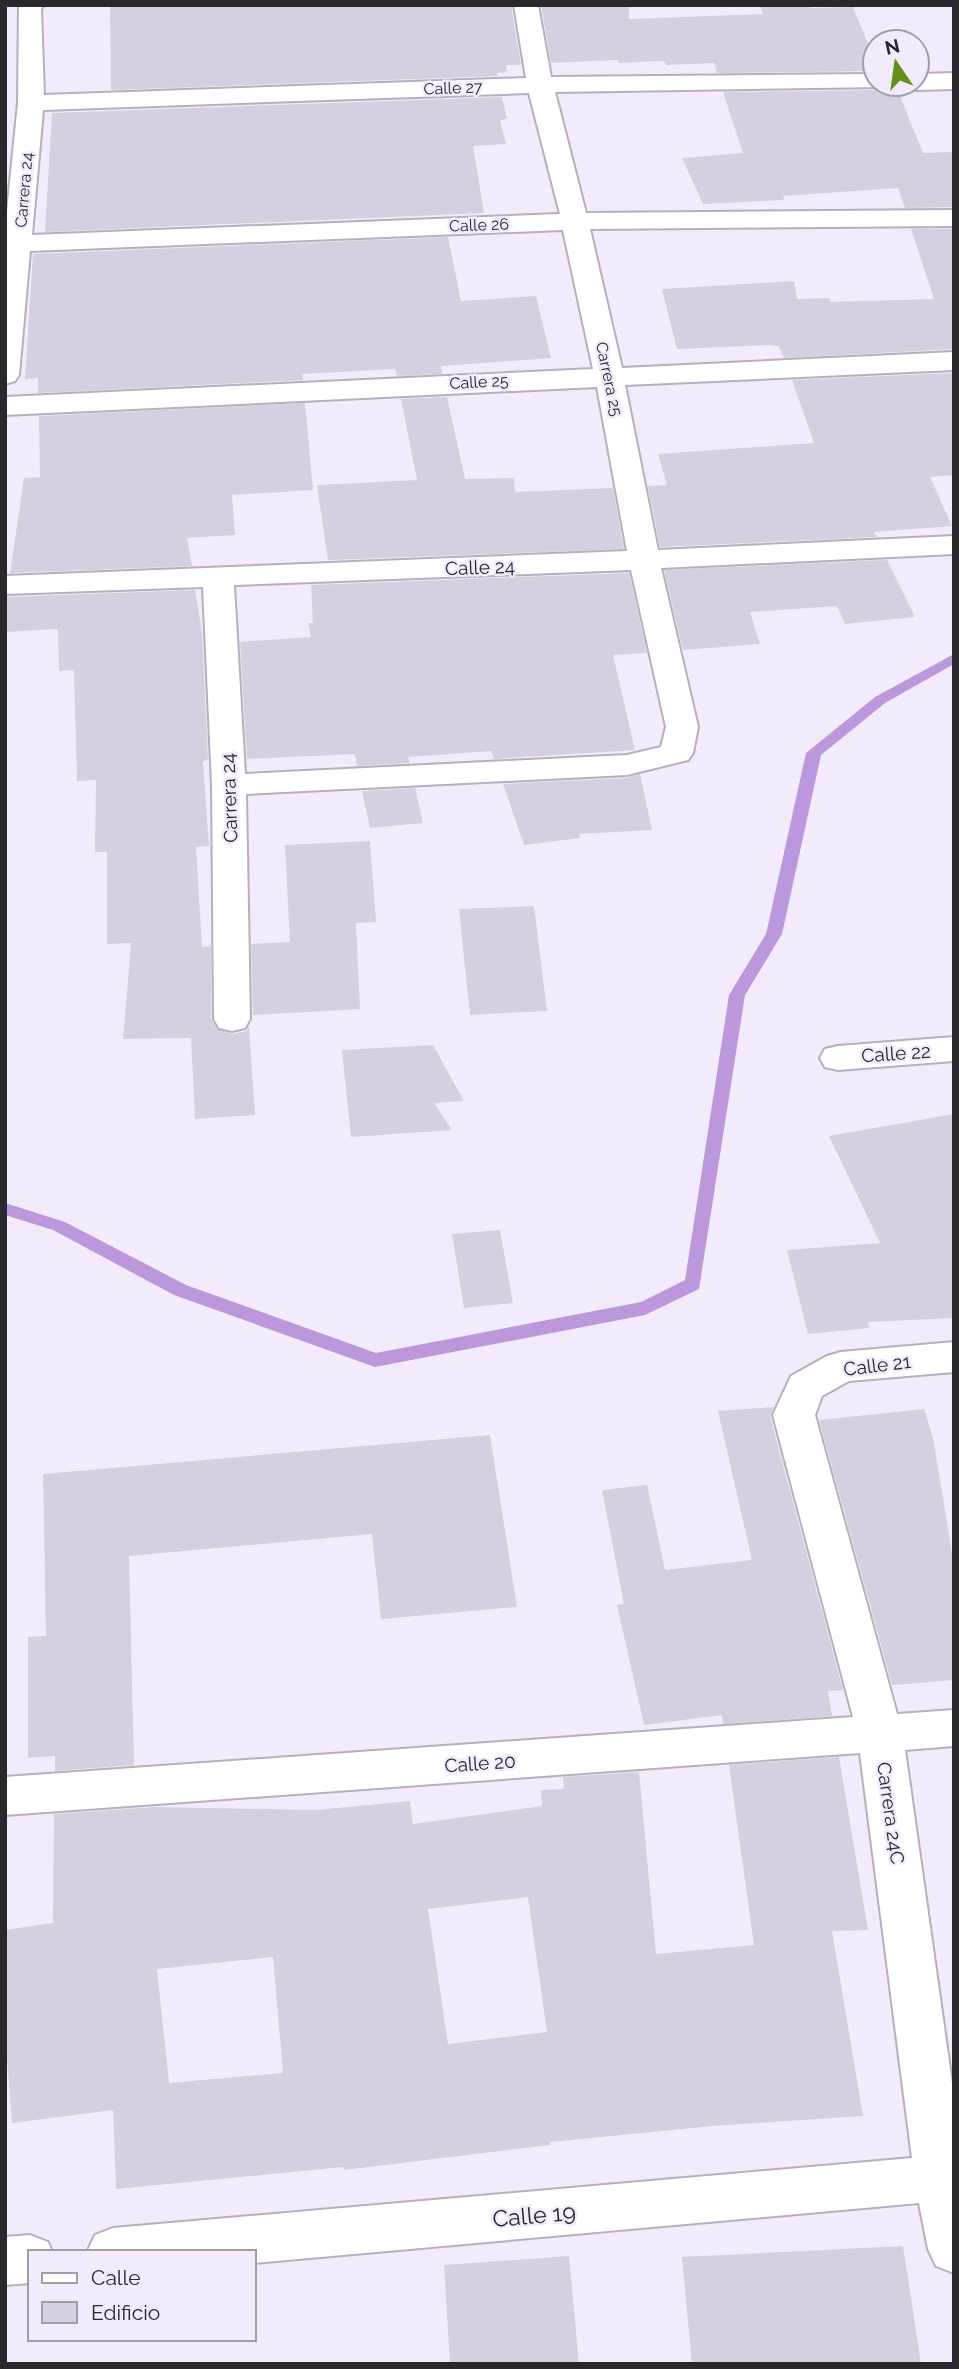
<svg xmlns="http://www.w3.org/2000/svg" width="959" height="2369" viewBox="0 0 959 2369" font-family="Raleway,sans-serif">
	<rect width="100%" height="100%" fill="#f3ebfc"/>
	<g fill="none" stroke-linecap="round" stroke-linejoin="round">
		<!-- stream -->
		<path fill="#bb98db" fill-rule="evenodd" d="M 954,654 L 954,664 L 885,703 L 821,755 L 782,934 L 745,995 L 699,1289 L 645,1315 L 375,1367 L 174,1295 L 53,1230 L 5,1215 L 5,1203 L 65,1222 L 186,1285 L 376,1353 L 641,1302 L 685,1280 L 729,995 L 766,934 L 806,753 L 875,697 Z"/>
	</g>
	<!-- building -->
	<path fill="#d6cfdf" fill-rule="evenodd" d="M 110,5 L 511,5 L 521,65 L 506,65 L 507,72 L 497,73 L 498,76 L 111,90 Z
		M 541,5 L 629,5 L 629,19 L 763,14 L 760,5 L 810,5 L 811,8 L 853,7 L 875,61 L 875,71 L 717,73 L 714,63 L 666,65 L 664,61 L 619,63 L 618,60 L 551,63 Z
		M 895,84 L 923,153 L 954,152 L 954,207 L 905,208 L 898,188 L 783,196 L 784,200 L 703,204 L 682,158 L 743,153 L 723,92 L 884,90 L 888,85 Z
		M 502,97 L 507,119 L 500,120 L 506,144 L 473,146 L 484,213 L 45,232 L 52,113 Z
		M 911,229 L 954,229 L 954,349 L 784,358 L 779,346 L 769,345 L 677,349 L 662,289 L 794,281 L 797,299 L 829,298 L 831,302 L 934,299 Z
		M 448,237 L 461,301 L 536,296 L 551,358 L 441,366 L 442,374 L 397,376 L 395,369 L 302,374 L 303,380 L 38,393 L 38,378 L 25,379 L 33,254 Z
		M 954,373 L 954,475 L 930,477 L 952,526 L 874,532 L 877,537 L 660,547 L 648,486 L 667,485 L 658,454 L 814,443 L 792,380 Z
		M 447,397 L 465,479 L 514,478 L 515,492 L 613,488 L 624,549 L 328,560 L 317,485 L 417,480 L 401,399 Z
		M 305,403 L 313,490 L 232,495 L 235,535 L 187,538 L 192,566 L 10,573 L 24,478 L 40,477 L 39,416 Z
		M 887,560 L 915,617 L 845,624 L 837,606 L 750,612 L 760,644 L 683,650 L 664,570 Z
		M 629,573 L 647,653 L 613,655 L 635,750 L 494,759 L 491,751 L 408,757 L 410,763 L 357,766 L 355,754 L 247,759 L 240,642 L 311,637 L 308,623 L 313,623 L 311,585 Z
		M 195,590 L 202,632 L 208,760 L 203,761 L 209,846 L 196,847 L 202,947 L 211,946 L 211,1019 L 217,1029 L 233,1034 L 246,1031 L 249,1027 L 255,1115 L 195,1119 L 191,1038 L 123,1039 L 131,943 L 107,944 L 107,852 L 95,852 L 96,780 L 77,781 L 74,670 L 59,671 L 58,629 L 5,632 L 5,613 L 7,597 Z
		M 640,774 L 652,830 L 579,834 L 580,838 L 524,845 L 503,784 L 627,778 Z
		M 415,788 L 423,823 L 370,828 L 362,791 Z
		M 370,841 L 376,922 L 356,923 L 360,1009 L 253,1015 L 251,944 L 290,942 L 285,845 Z
		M 534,906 L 547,1011 L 470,1015 L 459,909 Z
		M 433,1045 L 464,1101 L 434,1103 L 452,1130 L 351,1137 L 342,1050 Z
		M 954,1114 L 954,1318 L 868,1322 L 869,1328 L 808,1334 L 787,1250 L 880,1243 L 829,1136 Z
		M 500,1230 L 513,1303 L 464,1308 L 452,1234 Z
		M 774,1407 L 770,1416 L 843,1690 L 828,1691 L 832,1716 L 723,1724 L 722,1715 L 644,1725 L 617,1605 L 624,1604 L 602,1490 L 647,1485 L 665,1570 L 752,1560 L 718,1411 Z
		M 924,1409 L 933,1438 L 954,1565 L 954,1680 L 892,1685 L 819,1420 Z
		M 490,1435 L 517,1607 L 381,1619 L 372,1534 L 129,1556 L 134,1765 L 55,1771 L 55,1756 L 28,1758 L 28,1637 L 46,1636 L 43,1474 Z
		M 839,1757 L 868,1930 L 832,1931 L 863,2116 L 713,2126 L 550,2142 L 550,2145 L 344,2170 L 343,2167 L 116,2189 L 113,2110 L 12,2123 L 5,2031 L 5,1930 L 53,1923 L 54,1814 L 154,1807 L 316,1810 L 410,1801 L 413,1824 L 542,1806 L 541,1790 L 564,1789 L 563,1777 L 639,1772 L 656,1954 L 754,1945 L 729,1765 ZM 528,1897 L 547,2032 L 448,2044 L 428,1909 ZM 273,1957 L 283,2073 L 169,2083 L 157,1969 Z
		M 903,2246 L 921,2364 L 692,2364 L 682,2257 Z
		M 569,2256 L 579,2364 L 450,2364 L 444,2265 Z"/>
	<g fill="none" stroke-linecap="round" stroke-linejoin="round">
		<!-- street casing -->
		<g stroke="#b7afbf" stroke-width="4">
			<path id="street" d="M 19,5 L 44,5 L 41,9 L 44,95 L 526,78 L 514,5 L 538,5 L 551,77 L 875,74 L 875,84 L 886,84 L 884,87 L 555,92 L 586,213 L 954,210 L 954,226 L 590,229 L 622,368 L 954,352 L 954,370 L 625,385 L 658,550 L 954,536 L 954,554 L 661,568 L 698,727 L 693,753 L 688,760 L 627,775 L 246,794 L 250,1019 L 245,1028 L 232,1031 L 219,1028 L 214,1019 L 212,785 L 203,587 L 5,594 L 5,576 L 627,551 L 597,387 L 5,415 L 5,397 L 593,369 L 563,230 L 30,251 L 19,375 L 15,381 L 5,384 L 5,231 L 18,103 ZM 529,93 L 560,214 L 32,235 L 43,110 ZM 631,570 L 666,727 L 661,747 L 627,755 L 245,774 L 234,585 Z
				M 954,73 L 954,89 L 917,90 L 906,84 L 917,84 L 917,74 Z
				M 954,1037 L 954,1061 L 838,1070 L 825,1067 L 820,1058 L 825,1049 L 838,1046 Z
				M 954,1342 L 954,1372 L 849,1381 L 822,1396 L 815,1415 L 897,1714 L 954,1710 L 954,1746 L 905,1750 L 954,2097 L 954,2273 L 936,2266 L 928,2249 L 919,2203 L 254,2263 L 254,2252 L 87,2252 L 95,2235 L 113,2228 L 912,2158 L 860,1753 L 5,1815 L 5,1777 L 853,1717 L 773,1415 L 791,1376 L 827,1356 L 841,1352 Z
				M 30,2235 L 48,2242 L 52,2252 L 30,2252 L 30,2283 L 5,2285 L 5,2237 Z"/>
		</g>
		<!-- street -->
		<use href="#street" fill="#fff" fill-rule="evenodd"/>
	</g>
	<g text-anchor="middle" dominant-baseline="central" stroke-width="5" stroke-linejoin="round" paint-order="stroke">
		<!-- far-street labels -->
		<g font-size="16" fill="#2a272d" stroke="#f3ebfc">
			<text transform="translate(453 88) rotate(-2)">Calle 27</text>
			<text transform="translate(24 190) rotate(-85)">Carrera 24</text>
			<text transform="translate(479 225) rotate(-2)">Calle 26</text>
			<text transform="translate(609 379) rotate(78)">Carrera 25</text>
			<text transform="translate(479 382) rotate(-3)">Calle 25</text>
		</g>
		<!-- street labels -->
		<g font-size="19" fill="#2a272d" stroke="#f3ebfc">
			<text transform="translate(480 567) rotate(-2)">Calle 24</text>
			<text transform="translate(229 798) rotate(-92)">Carrera 24</text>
			<text transform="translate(896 1053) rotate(-4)">Calle 22</text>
			<text transform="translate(877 1365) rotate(-7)">Calle 21</text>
			<text transform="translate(480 1763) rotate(-4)">Calle 20</text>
			<text transform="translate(891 1813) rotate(82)">Carrera 24C</text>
		</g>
		<!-- near-street labels -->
		<g font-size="23" fill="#2a272d" stroke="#f3ebfc">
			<text transform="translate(534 2215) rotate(-5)">Calle 19</text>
		</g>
	</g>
	<!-- border -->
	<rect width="959" height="2369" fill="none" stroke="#2a272d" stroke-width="14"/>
	<!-- legend -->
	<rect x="28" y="2250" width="228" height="91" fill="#f3ebfc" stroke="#a39da9" stroke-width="2"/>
	<rect x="42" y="2273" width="35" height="10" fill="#ffffff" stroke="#a39da9" stroke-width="2"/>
	<text x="91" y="2285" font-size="21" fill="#2a272d">Calle</text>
	<rect x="42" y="2302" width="35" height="21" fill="#d6cfdf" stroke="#a39da9" stroke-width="2"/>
	<text x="91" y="2320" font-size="21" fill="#2a272d">Edificio</text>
	<!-- north arrow -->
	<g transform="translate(896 63) rotate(347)"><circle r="33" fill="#f3ebfc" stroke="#a39da9" stroke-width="2"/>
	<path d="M0-5L12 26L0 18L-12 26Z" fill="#668e1b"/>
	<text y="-10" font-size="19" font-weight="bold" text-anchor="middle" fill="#2a272d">N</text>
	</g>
</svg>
